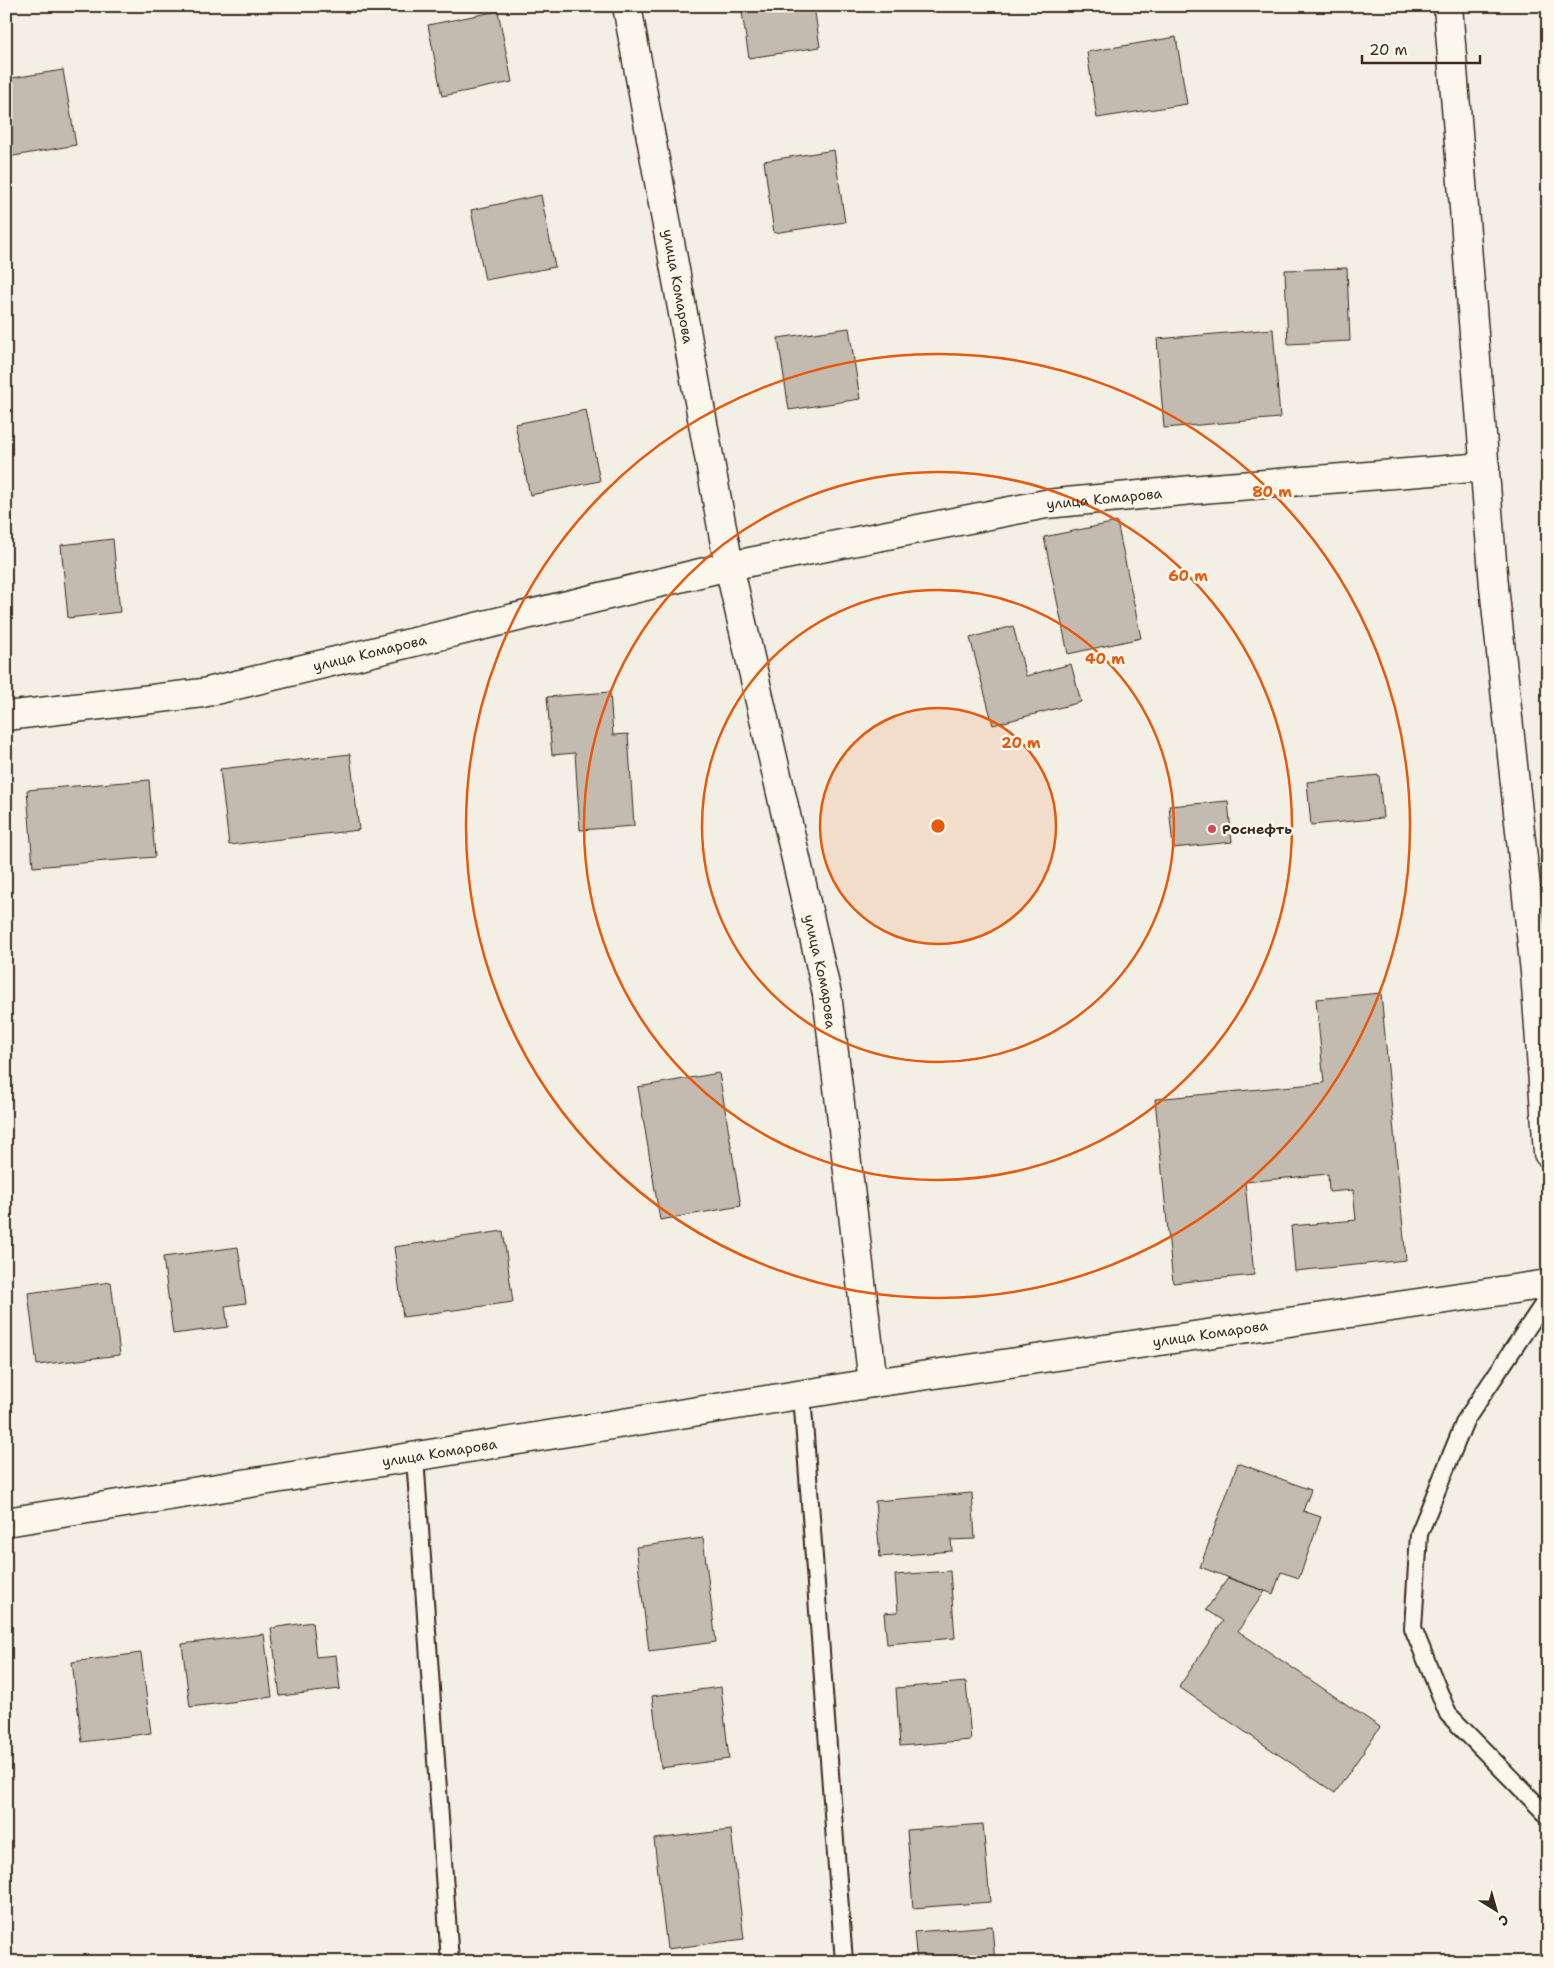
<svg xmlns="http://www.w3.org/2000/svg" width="1554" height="1968" viewBox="0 0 1554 1968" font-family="'Shantell Sans',sans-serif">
	<rect width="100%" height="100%" fill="#f3efe4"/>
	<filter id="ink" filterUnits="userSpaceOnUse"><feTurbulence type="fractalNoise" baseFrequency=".02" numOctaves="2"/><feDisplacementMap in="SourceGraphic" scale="10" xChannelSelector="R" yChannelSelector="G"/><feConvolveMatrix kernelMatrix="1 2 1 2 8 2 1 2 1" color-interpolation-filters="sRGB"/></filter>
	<g filter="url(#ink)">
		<!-- building -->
		<path fill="#c3bbb0" stroke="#3b2a1e" d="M 741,6 L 814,6 L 820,47 L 749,58 Z
			M 498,11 L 512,82 L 442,96 L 428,25 Z
			M 1176,37 L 1187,104 L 1097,118 L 1087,52 Z
			M 63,70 L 76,145 L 8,157 L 6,148 L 6,79 Z
			M 834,150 L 845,222 L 774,233 L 764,161 Z
			M 541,195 L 555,267 L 485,280 L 471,210 Z
			M 1347,268 L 1350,341 L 1288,344 L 1285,270 Z
			M 849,328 L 860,399 L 789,410 L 778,338 Z
			M 1273,329 L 1280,418 L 1164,428 L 1157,339 Z
			M 586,410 L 600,481 L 530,495 L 515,424 Z
			M 1117,522 L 1141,638 L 1068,654 L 1044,537 Z
			M 113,539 L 120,612 L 68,618 L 61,545 Z
			M 1013,626 L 1026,676 L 1071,664 L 1081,702 L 993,725 L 970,638 Z
			M 610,692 L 613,735 L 628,734 L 634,826 L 580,830 L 575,753 L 552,755 L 547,697 Z
			M 350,754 L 359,830 L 229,845 L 220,769 Z
			M 1379,775 L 1383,818 L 1311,825 L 1307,782 Z
			M 149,780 L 155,857 L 33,867 L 27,790 Z
			M 1228,801 L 1232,842 L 1173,848 L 1169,806 Z
			M 1381,993 L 1406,1260 L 1295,1271 L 1291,1226 L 1356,1220 L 1353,1190 L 1329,1192 L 1328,1174 L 1245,1182 L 1254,1275 L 1173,1283 L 1155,1099 L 1324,1083 L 1316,999 Z
			M 719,1073 L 741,1206 L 660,1220 L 638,1087 Z
			M 503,1231 L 513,1302 L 403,1317 L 394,1247 Z
			M 238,1247 L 246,1303 L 225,1306 L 228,1327 L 173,1334 L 163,1257 Z
			M 111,1282 L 120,1355 L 37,1365 L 28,1293 Z
			M 1238,1463 L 1311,1490 L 1303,1511 L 1321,1517 L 1299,1578 L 1281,1572 L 1273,1594 L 1200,1567 Z
			M 972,1493 L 975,1539 L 951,1540 L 952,1551 L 880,1557 L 875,1501 Z
			M 703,1538 L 716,1642 L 649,1651 L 636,1547 Z
			M 950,1571 L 955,1638 L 887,1644 L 884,1613 L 898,1612 L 895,1575 Z
			M 1228,1578 L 1265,1591 L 1238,1631 L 1380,1727 L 1335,1793 L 1179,1687 L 1223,1621 L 1206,1610 Z
			M 312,1622 L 316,1657 L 336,1655 L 340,1689 L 280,1696 L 271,1628 Z
			M 264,1634 L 272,1697 L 190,1707 L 182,1644 Z
			M 141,1653 L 151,1733 L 82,1742 L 72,1662 Z
			M 966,1682 L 971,1740 L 900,1746 L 896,1688 Z
			M 721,1687 L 729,1759 L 661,1768 L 652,1696 Z
			M 983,1824 L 990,1902 L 913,1908 L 907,1830 Z
			M 731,1830 L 744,1939 L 667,1949 L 654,1839 Z
			M 992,1926 L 995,1962 L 917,1962 L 914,1932 Z"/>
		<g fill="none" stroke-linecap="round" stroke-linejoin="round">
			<!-- lane casing -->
			<g stroke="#3b2a1e" stroke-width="20">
				<path id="lane" d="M 1548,1297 L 1465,1421 L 1419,1534 L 1413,1628 L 1448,1714 L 1548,1816
					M 802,1395 L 844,1962
					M 415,1457 L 450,1962"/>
			</g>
			<!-- street casing -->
			<g stroke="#3b2a1e" stroke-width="31">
				<g id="street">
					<path id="s1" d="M 627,6 L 729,566 L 827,994 L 873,1383"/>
					<path id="s2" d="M 6,716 L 203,693 L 729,566 L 1046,504 L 1213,488 L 1485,467"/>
					<path id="s3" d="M 6,1522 L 873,1383 L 1548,1284"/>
				</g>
			</g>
			<!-- highway casing -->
			<g stroke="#3b2a1e" stroke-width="31">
				<path id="highway" d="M 1448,6 L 1494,586 L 1535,972 L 1548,1153"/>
			</g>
			<!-- lane -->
			<use href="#lane" stroke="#fbf7ec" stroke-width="16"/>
			<!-- street -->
			<use href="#street" stroke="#fbf7ec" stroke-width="28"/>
			<!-- highway -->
			<use href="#highway" stroke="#fbf7ec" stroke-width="28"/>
		</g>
	</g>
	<!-- distance rings -->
	<circle cx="938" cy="826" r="118" fill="#e8590c" fill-opacity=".12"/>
	<g fill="none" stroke="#e8590c" stroke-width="2.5">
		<circle cx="938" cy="826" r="118"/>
		<circle cx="938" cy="826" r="236"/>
		<circle cx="938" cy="826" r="354"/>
		<circle cx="938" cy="826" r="472"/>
	</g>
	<!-- markers -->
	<circle fill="#d1495b" stroke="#fbf7ec" stroke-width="2" cx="1212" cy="829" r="5"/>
	<g text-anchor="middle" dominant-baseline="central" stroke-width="5" stroke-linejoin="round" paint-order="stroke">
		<!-- street labels -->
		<g font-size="14" fill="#3b2a1e" stroke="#fbf7ec">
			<text stroke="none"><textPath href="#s1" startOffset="285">улица Комарова</textPath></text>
			<text stroke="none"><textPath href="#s2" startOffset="1121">улица Комарова</textPath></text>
			<text stroke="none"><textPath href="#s2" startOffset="370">улица Комарова</textPath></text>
			<text stroke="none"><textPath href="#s1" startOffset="985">улица Комарова</textPath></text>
			<text stroke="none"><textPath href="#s3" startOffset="1219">улица Комарова</textPath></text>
			<text stroke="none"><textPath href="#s3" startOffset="439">улица Комарова</textPath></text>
		</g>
		<!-- poi labels -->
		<g font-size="14" font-weight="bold" fill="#3b2a1e" stroke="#fbf7ec" text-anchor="start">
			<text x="1222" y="829">Роснефть</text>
		</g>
	</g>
	<circle cx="938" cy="826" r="8" fill="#e8590c" stroke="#fbf7ec" stroke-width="2.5"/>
	<g font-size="15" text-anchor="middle" font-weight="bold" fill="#e8590c" stroke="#fbf7ec" stroke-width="5" stroke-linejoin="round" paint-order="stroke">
		<text x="1272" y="497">80 m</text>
		<text x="1188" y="581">60 m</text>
		<text x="1105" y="664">40 m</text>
		<text x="1021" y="748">20 m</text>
	</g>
	<!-- margin -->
	<rect width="1554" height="1968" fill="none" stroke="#fbf7ec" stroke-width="25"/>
	<rect x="12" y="12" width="1529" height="1943" fill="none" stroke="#3b2a1e" stroke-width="2" filter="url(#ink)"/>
	<!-- north arrow -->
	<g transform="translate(1496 1910) rotate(143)" stroke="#fbf7ec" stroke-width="4" paint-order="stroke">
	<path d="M0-4L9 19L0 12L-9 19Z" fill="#3b2a1e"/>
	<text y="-8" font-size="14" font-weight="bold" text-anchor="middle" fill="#3b2a1e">С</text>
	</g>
	<!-- scale -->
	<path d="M1362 55v8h118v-8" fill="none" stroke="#3b2a1e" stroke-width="2.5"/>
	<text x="1369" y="55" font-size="15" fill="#3b2a1e" stroke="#fbf7ec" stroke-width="4" paint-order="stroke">20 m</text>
</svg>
